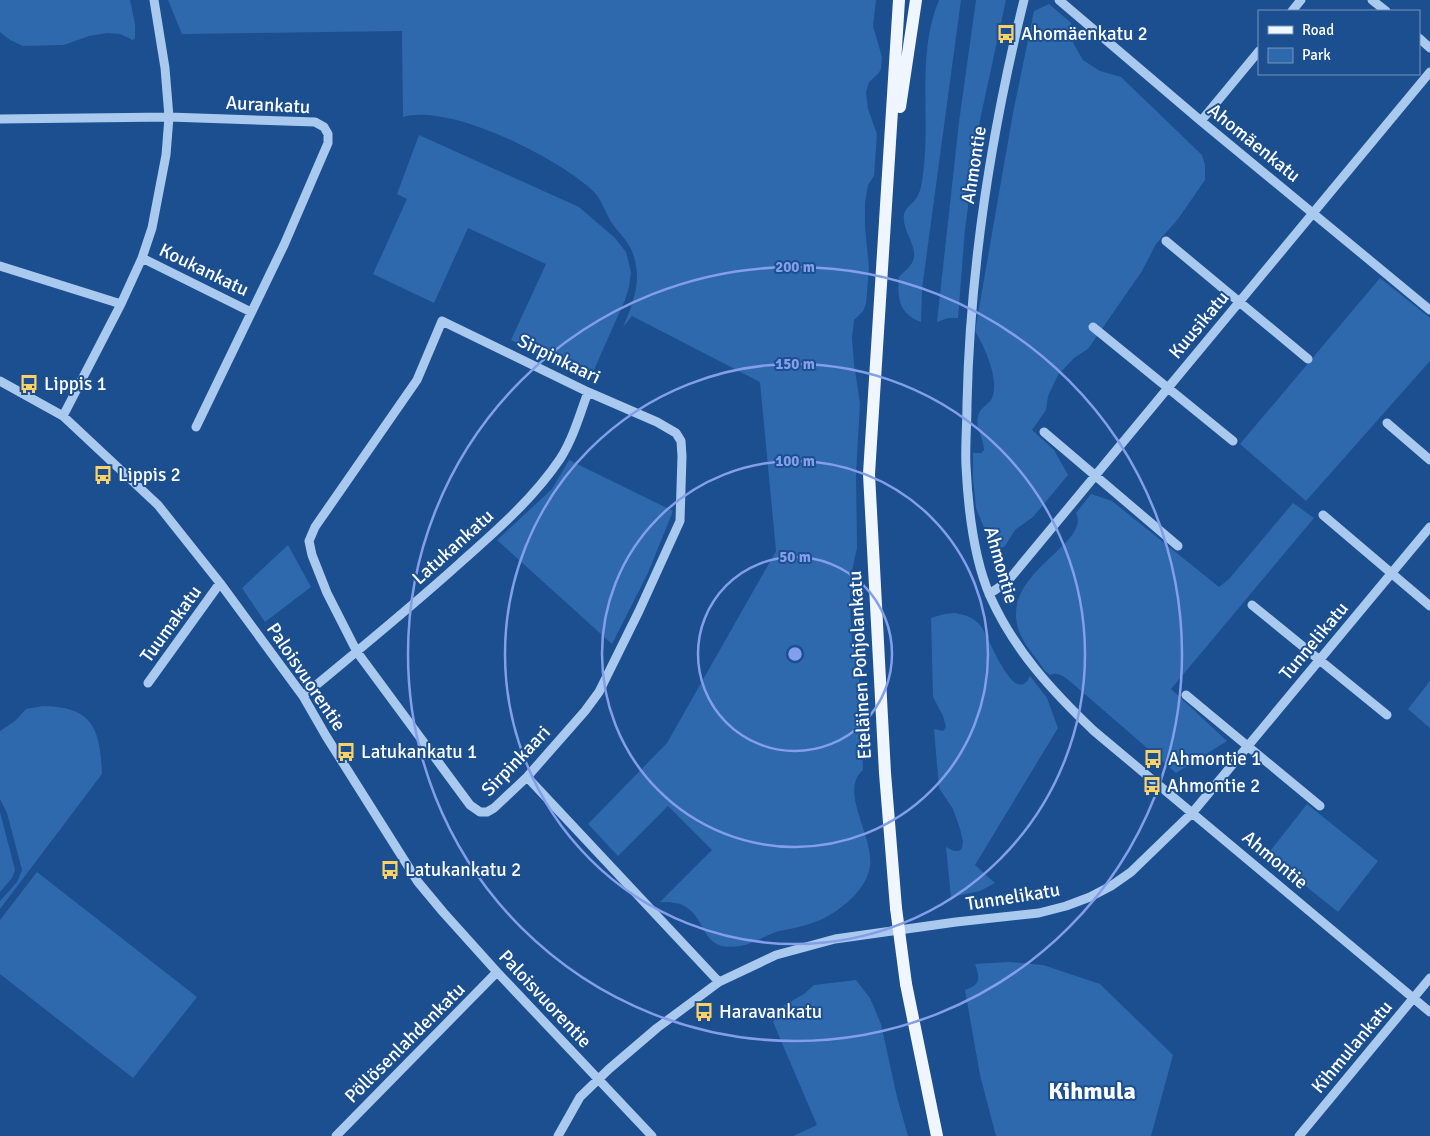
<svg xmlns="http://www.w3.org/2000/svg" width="1430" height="1136" viewBox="0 0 1430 1136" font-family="Signika,sans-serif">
	<rect width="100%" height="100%" fill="#1b4f8f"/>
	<!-- green -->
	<path fill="#2e69ad" d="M 0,0 L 130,0 L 135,24 L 135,38 L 133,40 L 120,34 L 107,33 L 89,36 L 64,45 L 23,46 L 10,40 L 0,32 Z
		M 168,0 L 876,0 L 873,26 L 882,57 L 881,69 L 878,74 L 869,82 L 866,92 L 868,109 L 877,134 L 874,176 L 868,185 L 865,203 L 865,227 L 869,268 L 866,304 L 863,311 L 854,320 L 852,338 L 854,364 L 860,403 L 856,474 L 857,548 L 851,575 L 850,608 L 852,641 L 860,685 L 863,770 C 837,792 878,840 869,871 C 866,882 859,891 851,899 C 840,909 826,919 812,923 C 801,927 790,929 779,931 C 766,935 753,944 740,946 C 700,952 709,922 686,907 C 678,902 669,902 660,902 L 712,850 L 668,806 L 618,856 L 588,824 L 667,743 L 776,551 L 760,382 L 632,316 L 623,327 C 632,306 641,285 635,261 C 631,240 616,233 608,216 C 603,207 601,199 593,191 C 558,158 450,103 403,117 L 402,31 L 182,34 Z
		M 939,0 L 961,0 L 922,289 L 921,322 C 899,314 897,298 899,277 C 902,273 907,270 910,266 C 923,250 901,232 904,215 C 905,208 911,205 915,200 C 921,193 922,182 923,174 C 931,117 916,55 939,0 Z
		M 976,0 L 1006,0 L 980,120 L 965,229 L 958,318 L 948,318 L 937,322 L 959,122 Z
		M 1049,4 L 1071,23 L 1072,41 L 1083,60 L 1100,71 L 1121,77 L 1202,155 L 1205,165 L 1205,180 L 1178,219 L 1156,244 L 1142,271 L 1088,349 L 1074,358 L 1058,375 L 1048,396 L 1046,410 L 1032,430 L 1054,450 L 1068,475 L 1033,517 L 1015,530 L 1005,546 L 999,549 L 992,543 L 987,535 L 976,508 L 973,479 L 973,453 L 981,453 L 984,450 C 984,439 975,428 978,416 C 980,407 989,405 992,398 C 1000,379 984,346 975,331 L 1013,113 L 1034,11 Z
		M 419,135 L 579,207 L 615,238 L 626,252 L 631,272 L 629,287 L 625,300 L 593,372 L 584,377 L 511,340 L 546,264 L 468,228 L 434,303 L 373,274 L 407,199 L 397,194 Z
		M 1380,278 L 1430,318 L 1430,361 L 1306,501 L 1240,444 Z
		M 569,460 L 673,511 L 648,573 L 612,644 L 497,540 L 552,489 Z
		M 1091,494 L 1112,501 L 1219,587 L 1229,579 L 1293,503 L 1314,518 L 1171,689 L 1227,741 L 1176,773 L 1072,683 C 1065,678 1059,671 1050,675 L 1045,671 C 1038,660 1027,648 1021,636 C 993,574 1092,546 1076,513 Z
		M 288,545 L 311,587 L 265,622 L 242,588 Z
		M 955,613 C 965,615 973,617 980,625 C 988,633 1014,710 1030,676 L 1047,698 L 1058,728 L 975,865 L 995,883 L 980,891 L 951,897 L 946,847 L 954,851 L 959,851 L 962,848 L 963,841 L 960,829 L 953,809 L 939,788 L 934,729 L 943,731 L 946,727 L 943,716 L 933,697 L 931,618 L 944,614 Z
		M 1430,681 L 1430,728 L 1408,709 Z
		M 43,706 C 93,707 100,728 102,774 L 0,909 L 0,901 L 17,882 L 22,870 L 7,813 L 0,799 L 0,731 L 15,721 L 26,709 Z
		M 1307,804 L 1378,861 L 1338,912 L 1267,855 Z
		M 0,812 L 15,870 L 12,878 L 0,892 Z
		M 37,872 L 197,997 L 133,1078 L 0,974 L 0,920 Z
		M 1009,962 L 1043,965 L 1100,984 L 1173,1055 L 1151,1136 L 996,1136 L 980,1075 L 965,990 C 981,985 980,978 975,964 Z
		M 856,980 L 870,998 L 881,1024 L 897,1097 L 908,1136 L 793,1136 L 817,1125 L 773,1022 L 781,1007 L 804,994 L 814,985 Z"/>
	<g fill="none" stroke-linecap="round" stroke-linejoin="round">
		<!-- minor -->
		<path stroke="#a9c9ee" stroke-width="9" d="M 1024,0 C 991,133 970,268 967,404 C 967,425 965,446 966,466 C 968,507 974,559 990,596 C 1014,650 1052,691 1094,731 L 1430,1012
			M 1059,0 L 1201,121 L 1430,310
			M 1372,0 L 1386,11
			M 1292,11 L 1301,0
			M 1419,38 L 1430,48
			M 0,119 L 169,117 L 315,122 L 324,127 L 328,134 L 328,143 L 284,245 L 196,427
			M 1201,121 L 1259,51
			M 1166,241 L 1308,359
			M 142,258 L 251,312
			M 0,266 L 121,304
			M 442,321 L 588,392 L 657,422 L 676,433 L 681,441 L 682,456 L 680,521 L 639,611 L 599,692 L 585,711 L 527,777 L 494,808 L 487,812 L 480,812 L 470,805 L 357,652 L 327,593 L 312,555 L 309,541 L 315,527 L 417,380 Z
			M 1093,327 L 1233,441
			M 0,381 L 63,416 L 158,505 L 220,583 L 303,696 L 326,736 L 418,882 L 443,912 L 497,972 L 652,1136
			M 63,416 L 121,304 L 142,258 L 152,228 L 166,155 L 169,117 L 165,68 L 154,0
			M 1387,423 L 1430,460
			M 1044,432 L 1178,546
			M 1323,515 L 1430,606
			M 989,594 L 1007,582 L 1430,72
			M 1252,605 L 1387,715
			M 148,683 L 220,583
			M 1186,695 L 1320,806
			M 303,696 C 356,652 409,609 460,563 C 496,531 533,499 560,459 C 573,439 580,414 588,392
			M 527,777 L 719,982
			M 336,1136 L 497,972
			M 558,1136 L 580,1097 L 609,1069 L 657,1028 L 719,982 L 776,955 L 835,939 L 956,922 L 1039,913 L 1066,906 L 1090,897 L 1111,886 L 1131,872 L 1193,812 L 1430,527
			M 1299,1136 L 1430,978"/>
		<!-- major -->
		<path stroke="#f0f6ff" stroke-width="12" d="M 900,107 L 916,0
			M 896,908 L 885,773 L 869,474 L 899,0
			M 906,984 L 937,1136"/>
		<!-- major-bridge -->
		<path stroke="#f0f6ff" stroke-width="12" d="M 896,908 L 906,984"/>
	</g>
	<!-- distance rings -->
	<g fill="none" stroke="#839eea" stroke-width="2.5">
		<circle cx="795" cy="654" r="97"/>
		<circle cx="795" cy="654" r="193"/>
		<circle cx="795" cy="654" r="290"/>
		<circle cx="795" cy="654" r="387"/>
	</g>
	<!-- icons -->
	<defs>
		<g id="bus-bare" transform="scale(1.5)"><path d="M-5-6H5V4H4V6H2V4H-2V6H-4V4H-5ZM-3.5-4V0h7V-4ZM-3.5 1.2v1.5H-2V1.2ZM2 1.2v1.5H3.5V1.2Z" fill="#ffd166" stroke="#1b4f8f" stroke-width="2.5" paint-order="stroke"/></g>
	</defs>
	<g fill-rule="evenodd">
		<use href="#bus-bare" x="1006" y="34"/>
		<use href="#bus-bare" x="29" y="384"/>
		<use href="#bus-bare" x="103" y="475"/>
		<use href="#bus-bare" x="346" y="752"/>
		<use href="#bus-bare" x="1153" y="759"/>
		<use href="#bus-bare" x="1152" y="786"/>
		<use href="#bus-bare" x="390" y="870"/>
		<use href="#bus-bare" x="704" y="1012"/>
	</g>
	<g text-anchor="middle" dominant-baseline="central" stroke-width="4" stroke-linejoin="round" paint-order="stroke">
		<!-- poi labels -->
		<g font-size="19" fill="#fff" stroke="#1b4f8f" text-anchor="start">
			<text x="1021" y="34">Ahomäenkatu 2</text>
			<text x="44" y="384">Lippis 1</text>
			<text x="118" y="475">Lippis 2</text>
			<text x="361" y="752">Latukankatu 1</text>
			<text x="1168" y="759">Ahmontie 1</text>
			<text x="1167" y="786">Ahmontie 2</text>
			<text x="405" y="870">Latukankatu 2</text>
			<text x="719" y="1012">Haravankatu</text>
		</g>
		<!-- street labels -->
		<g font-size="19" fill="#fff" stroke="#1b4f8f">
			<text transform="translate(268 105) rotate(3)">Aurankatu</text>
			<text transform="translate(1254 143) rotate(39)">Ahomäenkatu</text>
			<text transform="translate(974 165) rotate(-81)">Ahmontie</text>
			<text transform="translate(204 270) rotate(26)">Koukankatu</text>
			<text transform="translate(1199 325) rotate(-50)">Kuusikatu</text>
			<text transform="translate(559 359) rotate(26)">Sirpinkaari</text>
			<text transform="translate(453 547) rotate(-42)">Latukankatu</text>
			<text transform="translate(1001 565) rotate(74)">Ahmontie</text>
			<text transform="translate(171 624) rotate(-54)">Tuumakatu</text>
			<text transform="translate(1314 641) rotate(-50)">Tunnelikatu</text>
			<text transform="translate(860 665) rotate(-93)">Eteläinen Pohjolankatu</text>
			<text transform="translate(306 677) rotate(56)">Paloisvuorentie</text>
			<text transform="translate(516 761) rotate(-46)">Sirpinkaari</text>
			<text transform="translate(1275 860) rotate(40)">Ahmontie</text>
			<text transform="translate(1013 897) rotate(-9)">Tunnelikatu</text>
			<text transform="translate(545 999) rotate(47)">Paloisvuorentie</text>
			<text transform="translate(405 1043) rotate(-45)">Pöllösenlahdenkatu</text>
			<text transform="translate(1352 1047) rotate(-50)">Kihmulankatu</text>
		</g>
		<!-- district labels -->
		<g font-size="24" font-weight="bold" fill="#fff" stroke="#1b4f8f">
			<text x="1092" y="1091">Kihmula</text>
		</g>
	</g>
	<circle cx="795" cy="654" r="8" fill="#839eea" stroke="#1b4f8f" stroke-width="2.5"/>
	<g font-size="15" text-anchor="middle" font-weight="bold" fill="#839eea" stroke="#1b4f8f" stroke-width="4" stroke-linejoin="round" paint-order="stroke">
		<text x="795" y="272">200 m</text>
		<text x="795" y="369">150 m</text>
		<text x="795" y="466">100 m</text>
		<text x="795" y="562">50 m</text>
	</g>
	<!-- legend -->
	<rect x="1258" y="10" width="162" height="65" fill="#1b4f8f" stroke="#7695bc"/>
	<rect x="1268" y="26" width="25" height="8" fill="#f0f6ff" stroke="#7695bc"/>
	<text x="1302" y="35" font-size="15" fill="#ffffff">Road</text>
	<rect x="1268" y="48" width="25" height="15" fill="#2e69ad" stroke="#7695bc"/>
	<text x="1302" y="60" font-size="15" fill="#ffffff">Park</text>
</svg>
